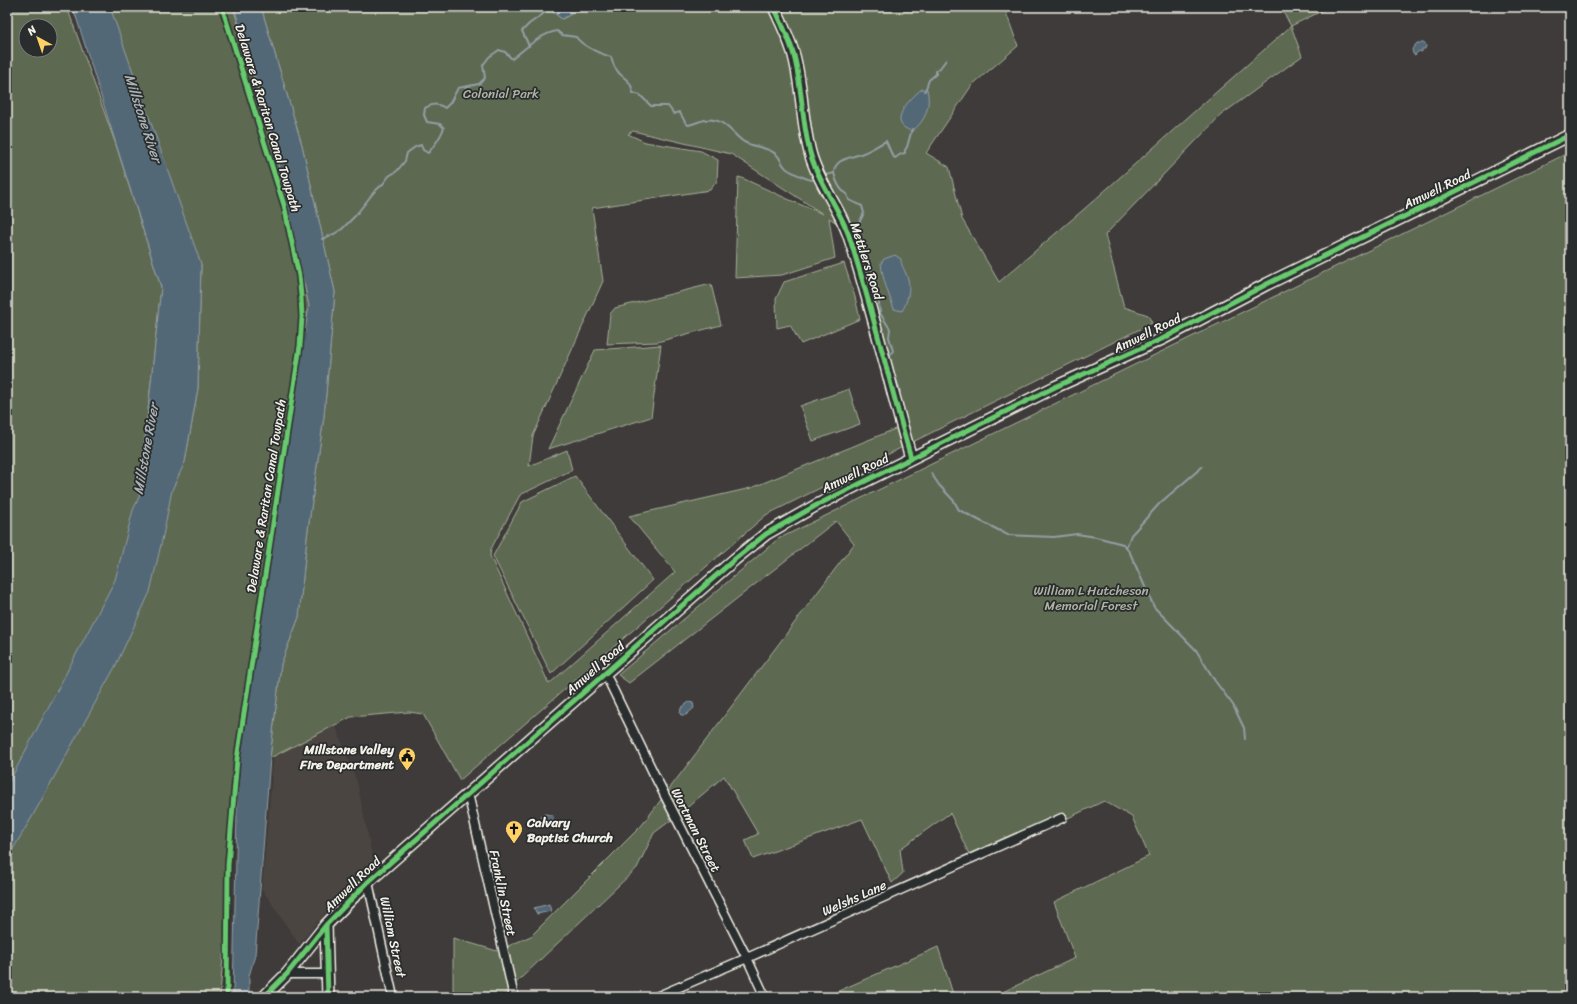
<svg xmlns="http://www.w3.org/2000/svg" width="1577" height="1004" viewBox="0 0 1577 1004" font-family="Sriracha,sans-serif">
	<rect width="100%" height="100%" fill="#3e3b3a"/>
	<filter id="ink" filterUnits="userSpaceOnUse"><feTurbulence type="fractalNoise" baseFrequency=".025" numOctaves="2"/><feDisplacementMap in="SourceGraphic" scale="8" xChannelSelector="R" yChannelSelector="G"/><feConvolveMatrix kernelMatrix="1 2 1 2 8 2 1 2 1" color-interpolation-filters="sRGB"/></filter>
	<g filter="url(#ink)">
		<!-- built -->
		<path fill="#4c4543" d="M 281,674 L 328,706 L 357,782 L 374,865 L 329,908 L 299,944 L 262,889 Z"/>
		<!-- green -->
		<path fill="#5d6951" stroke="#a8ad9c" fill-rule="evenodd" d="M 7,7 L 67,7 L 116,145 L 161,287 L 141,477 L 185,462 L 198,388 L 201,264 L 71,7 L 233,7 L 273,141 L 309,306 L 272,537 L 238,766 L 220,995 L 217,997 L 7,997 ZM 26,26 L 50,26 L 50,50 L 26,50 Z
			M 261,7 L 546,7 L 562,19 L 585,7 L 1004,7 L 1018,46 L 972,85 L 926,153 L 949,167 L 962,219 L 999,282 L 1083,210 L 1291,26 L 1280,7 L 1330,7 L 1291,26 L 1302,56 L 1221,115 L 1105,235 L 1124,307 L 1148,315 L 1152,323 L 766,515 L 460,780 L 423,714 L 409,712 L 351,717 L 270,758 L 281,664 L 299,617 L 307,537 L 324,416 L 335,292 L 302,145 ZM 633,131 L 731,154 L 823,214 L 792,201 L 742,178 L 738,177 L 735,278 L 782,275 L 835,258 L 829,218 L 846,229 L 900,427 L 751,488 L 629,516 L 675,572 L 549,684 L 490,556 L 491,549 L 520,495 L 572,470 L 567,450 L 529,466 L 533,436 L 603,281 L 592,208 L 710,190 L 717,181 L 718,160 L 701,151 L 645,142 L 628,134 Z
			M 1570,152 L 1570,997 L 992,997 L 1075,958 L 1054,902 L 1149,856 L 1132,817 L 1104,801 L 973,863 L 950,813 L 900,849 L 903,873 L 892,883 L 862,819 L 753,859 L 745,840 L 758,834 L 724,776 L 682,812 L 654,833 L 637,868 L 501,997 L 453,997 L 453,938 L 497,951 L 531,936 L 642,825 L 854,544 L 836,521 L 629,683 L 618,675 L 778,539 Z
			M 844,263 L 855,297 L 860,319 L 801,344 L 790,325 L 777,328 L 776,299 L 784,282 Z
			M 711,284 L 721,325 L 657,342 L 607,344 L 610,314 L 615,308 Z
			M 661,345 L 651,417 L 548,449 L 595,350 Z
			M 849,389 L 860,424 L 813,441 L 800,406 Z
			M 575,476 L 653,580 L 551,674 L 493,556 L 522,502 Z
			M 938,947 L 954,997 L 825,997 Z"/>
		<!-- water -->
		<path fill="#536776" stroke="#939ea4" d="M 73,7 L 110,7 L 201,264 L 198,388 L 185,462 L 172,490 L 163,536 L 150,592 L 115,667 L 32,817 L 7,859 L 7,786 L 115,580 L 133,510 L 139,497 L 161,287 Z
			M 234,7 L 261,7 L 302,145 L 335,292 L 324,416 L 307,537 L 299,617 L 281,664 L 270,758 L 255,955 L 249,976 L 249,997 L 233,997 L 238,766 L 272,537 L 309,306 L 274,141 Z
			M 546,7 L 585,7 L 562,19 Z
			M 1417,43 L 1425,43 L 1426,46 L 1425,49 L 1422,49 L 1422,52 L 1419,51 L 1415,55 L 1413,54 L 1412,49 Z
			M 922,89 L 927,89 C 931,105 926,121 912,131 C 885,124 910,98 922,89 Z
			M 895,255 L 901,259 C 901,266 904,268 906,274 C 912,284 908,302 902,311 L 894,309 C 889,295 882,278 881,263 L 884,259 Z
			M 689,702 L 693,703 L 694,708 L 686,715 L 681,715 L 680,714 L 681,708 Z
			M 546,814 L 553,816 L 553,820 L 547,822 L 540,817 L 541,815 Z
			M 549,904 L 551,911 L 537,914 L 534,908 Z"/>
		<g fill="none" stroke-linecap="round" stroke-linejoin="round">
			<!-- stream -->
			<path stroke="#939ea4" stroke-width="2" d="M 529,46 L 522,31 L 529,24 L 550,9
				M 925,91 L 929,80 L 936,74 L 936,71 L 940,68 L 946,60
				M 834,173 C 834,158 852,158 863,153 C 871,150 878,145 886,141 L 892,155 L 895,158 L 901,154 L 905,153 L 905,150 L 907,147 L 912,129
				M 826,175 L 834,173 C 836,181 840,191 847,194 L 849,200 L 862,206 L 864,213 L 859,223 L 858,236 L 873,273 L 877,286 L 880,313 L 890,329 L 889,337 L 893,351 L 890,355
				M 322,239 L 334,234 L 342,229 L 355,216 L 374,192 L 383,184 L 389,176 L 397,171 L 405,161 L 407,153 L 415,147 L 421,145 L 423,150 L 428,153 C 435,145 440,138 444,128 L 440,124 L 427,122 L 424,115 L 425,108 C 432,104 437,103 445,108 L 450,103 L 458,88 L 479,84 L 485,78 L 483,65 L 489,57 L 499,50 L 505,52 L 512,59 C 526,48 540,34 557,31 L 562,35 L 576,37 C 583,47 599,53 611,57 C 613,61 613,66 616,69 C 623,81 630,76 633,93 L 640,95 L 651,106 L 668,106 L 674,114 L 679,112 C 683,116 683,121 688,125 C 693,124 700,121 705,120 C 723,116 731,133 744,142 C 755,148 765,146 776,154 C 780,157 781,163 785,167 C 788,171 806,179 812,180
				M 892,365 C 893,374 898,382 900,392
				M 931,473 L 939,485 L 954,501 L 959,510 L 1008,535 L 1054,537 L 1077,534 L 1096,537 L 1123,544 L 1130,553 L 1154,607 L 1196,650 L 1215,681 L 1233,705 L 1244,728 L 1245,739
				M 1126,548 L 1131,535 L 1160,503 L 1202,467"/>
			<!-- street casing -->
			<g stroke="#f4f1e8" stroke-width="11">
				<path id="street" d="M 605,673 L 654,774 L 747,958 L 765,997
					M 468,793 L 514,997
					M 368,882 L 393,997
					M 287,974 L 328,974
					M 656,997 L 747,958 L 1062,818"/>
			</g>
			<!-- secondary casing -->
			<g stroke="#f4f1e8" stroke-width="14">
				<path id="secondary" d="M 774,7 C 781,22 788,36 793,52 C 803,86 801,122 811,156 C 820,186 841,210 850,239 C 873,311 890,385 911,458
					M 326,925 L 328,997
					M 264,997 L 287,974 L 326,925 L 368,882 L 735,559 L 766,534 L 815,506 L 1055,387 L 1164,338 L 1267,284 L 1570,135"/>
			</g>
			<!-- street -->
			<use href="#street" stroke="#2a2d2e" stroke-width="8"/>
			<!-- secondary -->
			<use href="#secondary" stroke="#2a2d2e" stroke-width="11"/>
			<!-- cycleway casing -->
			<g stroke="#2a2d2e" stroke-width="8">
				<path id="cycleway" d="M 222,7 L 284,205 L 299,276 L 301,296 L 302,317 L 300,346 L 237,759 L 228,865 L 227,997
					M 774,7 C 781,22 788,36 793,52 C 803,86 801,122 811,156 C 820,186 841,210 850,239 C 873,311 890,385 911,458
					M 326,925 L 328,997
					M 264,997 L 287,974 L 326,925 L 368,882 L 735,559 L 766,534 L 815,506 L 1055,387 L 1164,338 L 1267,284 L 1570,135"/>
			</g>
			<!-- cycleway -->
			<use href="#cycleway" stroke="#67ca6e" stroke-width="5"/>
		</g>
	</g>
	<!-- icons -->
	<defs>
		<g id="civic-pin" transform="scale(0.9)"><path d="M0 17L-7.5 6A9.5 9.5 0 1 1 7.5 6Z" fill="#ffd166" stroke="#2a2d2e"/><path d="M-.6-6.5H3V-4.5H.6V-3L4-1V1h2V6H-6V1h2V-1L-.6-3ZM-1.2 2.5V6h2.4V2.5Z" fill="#111"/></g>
		<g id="church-pin" transform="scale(0.9)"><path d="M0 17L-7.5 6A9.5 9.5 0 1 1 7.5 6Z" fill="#ffd166" stroke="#2a2d2e"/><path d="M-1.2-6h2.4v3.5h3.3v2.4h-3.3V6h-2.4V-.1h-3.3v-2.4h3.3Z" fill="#111"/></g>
	</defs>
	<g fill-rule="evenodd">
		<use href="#civic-pin" x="407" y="756"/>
		<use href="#church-pin" x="514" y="829"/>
	</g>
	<g text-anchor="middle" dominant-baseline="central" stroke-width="3.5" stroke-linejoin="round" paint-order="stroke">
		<!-- park labels -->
		<g font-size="13" fill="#b0b4a4" stroke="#2a2d2e">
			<text x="501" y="93">Colonial Park</text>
			<text x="1091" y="590">William L Hutcheson<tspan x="1091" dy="15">Memorial Forest</tspan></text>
		</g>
		<!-- street labels -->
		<g font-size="13" fill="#f4f1e8" stroke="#2a2d2e">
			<text transform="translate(268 118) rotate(73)">Delaware &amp; Raritan Canal Towpath</text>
			<text transform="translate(1437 189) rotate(-26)">Amwell Road</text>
			<text transform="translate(867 261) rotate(72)">Mettlers Road</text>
			<text transform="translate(1147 333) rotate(-26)">Amwell Road</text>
			<text transform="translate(855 473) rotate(-26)">Amwell Road</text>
			<text transform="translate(266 496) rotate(-81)">Delaware &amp; Raritan Canal Towpath</text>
			<text transform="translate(595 668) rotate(-41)">Amwell Road</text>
			<text transform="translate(696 830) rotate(63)">Wortman Street</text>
			<text transform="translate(352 884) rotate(-44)">Amwell Road</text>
			<text transform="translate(503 893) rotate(78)">Franklin Street</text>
			<text transform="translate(854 898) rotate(-24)">Welshs Lane</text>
			<text transform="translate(393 937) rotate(78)">William Street</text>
		</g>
		<!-- poi labels -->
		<g font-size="13" font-weight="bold" fill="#f4f1e8" stroke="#2a2d2e" text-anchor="end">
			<text x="394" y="749">Millstone Valley<tspan x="394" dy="15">Fire Department</tspan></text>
			<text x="527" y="822" text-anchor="start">Calvary<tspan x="527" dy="15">Baptist Church</tspan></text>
		</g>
		<!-- water labels -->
		<g font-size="14" font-style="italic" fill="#acb3b5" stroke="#2a2d2e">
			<text transform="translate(143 118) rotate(72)">Millstone River</text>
			<text transform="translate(146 449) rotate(-80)">Millstone River</text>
		</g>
	</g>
	<!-- margin -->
	<rect width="1577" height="1004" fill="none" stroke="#2a2d2e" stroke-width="24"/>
	<rect x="12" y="12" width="1553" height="980" fill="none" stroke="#f4f1e8" stroke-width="1.5" filter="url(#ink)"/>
	<!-- north arrow -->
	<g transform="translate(38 38) rotate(320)"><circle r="19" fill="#2a2d2e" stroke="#7b7b78"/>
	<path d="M0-3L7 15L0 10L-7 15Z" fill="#ffd166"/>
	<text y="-6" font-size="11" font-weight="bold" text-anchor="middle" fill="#f4f1e8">N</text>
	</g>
</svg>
